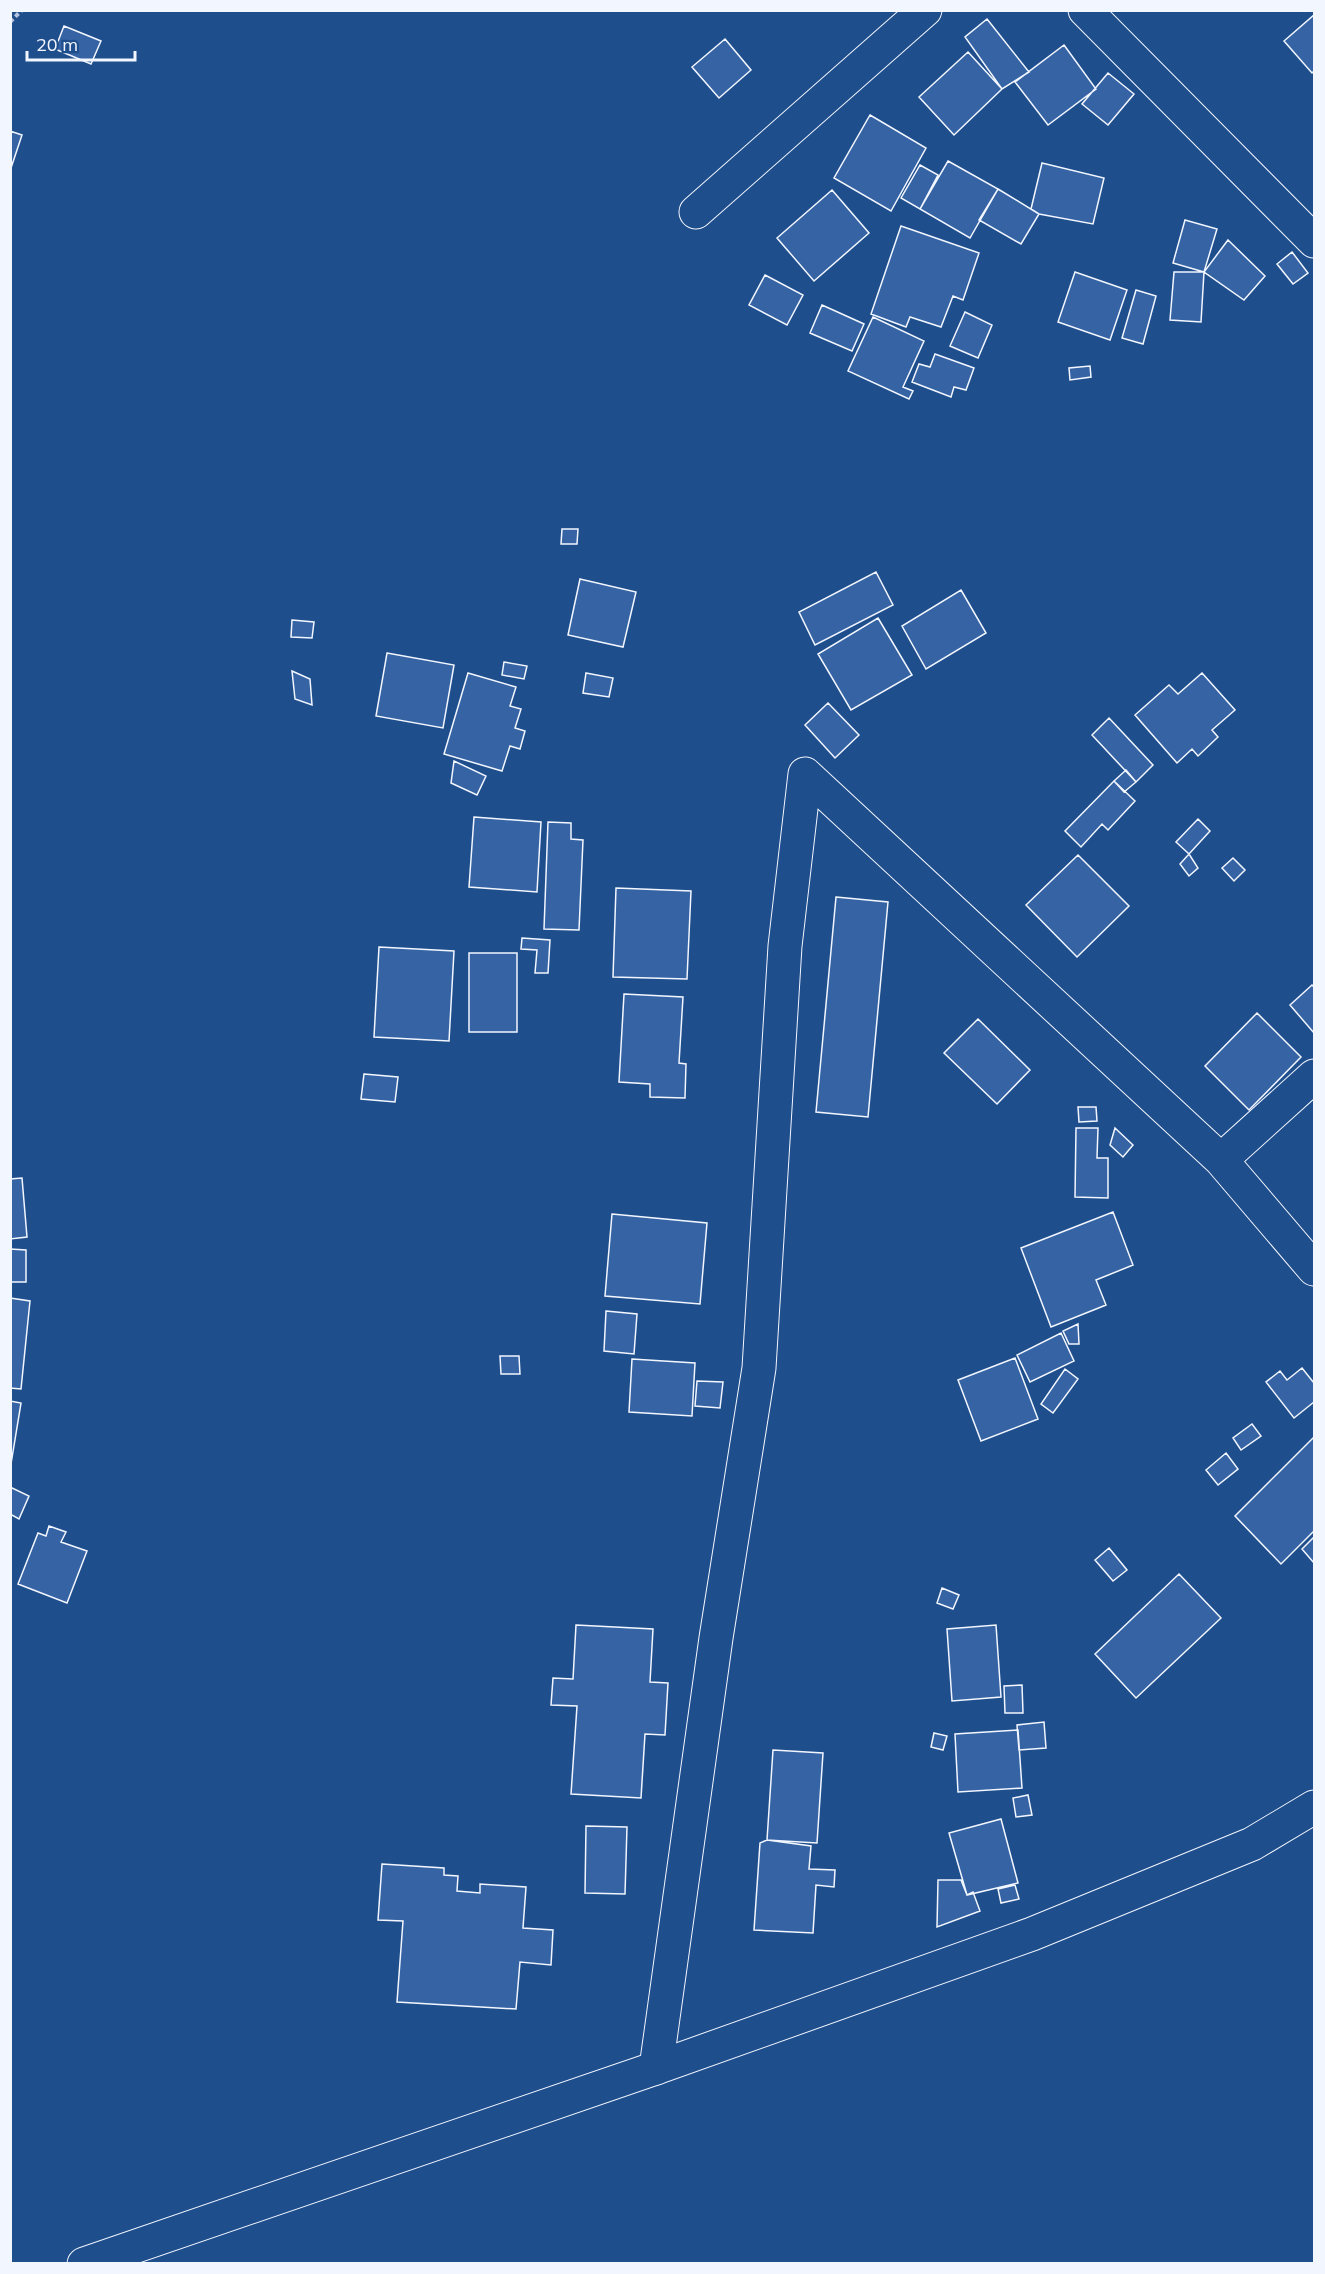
<svg xmlns="http://www.w3.org/2000/svg" width="1325" height="2274" viewBox="0 0 1325 2274" font-family="Mulish,sans-serif">
	<rect width="100%" height="100%" fill="#1f4e8c"/>
	<!-- building -->
	<path fill="#3563a3" stroke="#f2f6ff" stroke-width="1.5" d="M 1314,15 L 1314,71 L 1312,73 L 1284,41 Z
		M 987,19 L 1029,72 L 1002,89 L 965,37 Z
		M 64,26 L 101,41 L 91,64 L 55,49 Z
		M 725,39 L 751,70 L 719,98 L 692,67 Z
		M 1064,45 L 1096,89 L 1048,125 L 1015,82 Z
		M 968,52 L 1002,89 L 954,135 L 919,97 Z
		M 1108,73 L 1134,94 L 1108,125 L 1082,104 Z
		M 870,115 L 926,148 L 891,211 L 834,178 Z
		M 10,131 L 22,135 L 10,171 Z
		M 948,161 L 998,189 L 970,238 L 920,209 Z
		M 1042,163 L 1104,178 L 1093,224 L 1039,214 L 1031,209 Z
		M 920,165 L 938,175 L 920,209 L 901,198 Z
		M 998,189 L 1039,214 L 1021,244 L 979,220 Z
		M 832,190 L 869,233 L 814,281 L 777,238 Z
		M 1185,220 L 1217,229 L 1204,272 L 1173,263 Z
		M 901,226 L 979,253 L 963,300 L 953,296 L 941,327 L 910,317 L 906,327 L 871,314 Z
		M 1228,240 L 1265,276 L 1244,300 L 1204,272 Z
		M 1292,252 L 1308,273 L 1293,284 L 1277,264 Z
		M 1075,272 L 1127,290 L 1110,340 L 1058,322 Z
		M 1174,272 L 1204,272 L 1201,322 L 1170,320 Z
		M 765,275 L 803,295 L 787,325 L 749,305 Z
		M 1136,290 L 1156,296 L 1143,344 L 1122,338 Z
		M 822,305 L 864,324 L 852,351 L 810,333 Z
		M 965,312 L 992,325 L 978,358 L 950,346 Z
		M 873,317 L 924,341 L 903,387 L 913,391 L 909,399 L 848,371 Z
		M 935,354 L 974,368 L 966,390 L 954,387 L 951,397 L 912,382 L 919,364 L 930,367 Z
		M 1090,366 L 1091,377 L 1070,380 L 1069,368 Z
		M 562,529 L 578,529 L 577,544 L 561,544 Z
		M 876,572 L 893,605 L 815,645 L 799,612 Z
		M 580,579 L 636,592 L 623,647 L 568,635 Z
		M 961,590 L 986,633 L 926,669 L 902,626 Z
		M 878,618 L 912,675 L 851,710 L 818,654 Z
		M 292,620 L 314,622 L 312,638 L 291,637 Z
		M 387,653 L 454,665 L 443,728 L 376,716 Z
		M 504,662 L 527,666 L 524,679 L 502,675 Z
		M 292,671 L 310,679 L 312,705 L 295,699 Z
		M 468,673 L 516,687 L 510,706 L 521,709 L 515,728 L 525,731 L 520,749 L 510,746 L 502,771 L 444,754 Z
		M 586,673 L 613,678 L 609,697 L 583,693 Z
		M 1202,673 L 1235,710 L 1212,730 L 1218,737 L 1198,756 L 1192,749 L 1177,763 L 1135,715 L 1169,685 L 1178,694 Z
		M 828,703 L 859,735 L 835,758 L 805,725 Z
		M 1109,718 L 1153,765 L 1136,782 L 1092,735 Z
		M 454,761 L 486,776 L 477,795 L 451,783 Z
		M 1126,770 L 1136,782 L 1124,792 L 1114,781 Z
		M 1114,781 L 1135,801 L 1108,830 L 1102,824 L 1081,847 L 1065,831 Z
		M 474,817 L 541,822 L 537,892 L 469,887 Z
		M 1198,819 L 1210,831 L 1189,854 L 1176,842 Z
		M 548,822 L 571,823 L 571,839 L 583,840 L 579,930 L 544,929 Z
		M 1189,854 L 1198,868 L 1189,876 L 1180,864 Z
		M 1078,855 L 1129,906 L 1077,957 L 1026,905 Z
		M 1233,858 L 1245,870 L 1234,881 L 1222,868 Z
		M 616,888 L 691,891 L 687,979 L 613,977 Z
		M 836,897 L 888,902 L 868,1117 L 816,1112 Z
		M 522,938 L 550,940 L 548,973 L 535,973 L 537,950 L 521,949 Z
		M 379,947 L 454,951 L 449,1041 L 374,1037 Z
		M 469,953 L 517,953 L 517,1032 L 469,1032 Z
		M 1312,985 L 1314,987 L 1314,1033 L 1290,1005 Z
		M 624,994 L 683,997 L 679,1063 L 686,1064 L 685,1098 L 650,1097 L 650,1084 L 619,1082 Z
		M 1257,1013 L 1301,1057 L 1249,1110 L 1205,1066 Z
		M 978,1019 L 1030,1070 L 997,1104 L 944,1053 Z
		M 364,1074 L 398,1077 L 395,1102 L 361,1099 Z
		M 1078,1107 L 1096,1107 L 1097,1121 L 1079,1122 Z
		M 1076,1128 L 1098,1128 L 1097,1158 L 1108,1158 L 1108,1198 L 1075,1197 Z
		M 1115,1128 L 1133,1145 L 1123,1157 L 1110,1145 Z
		M 22,1178 L 27,1237 L 10,1239 L 10,1179 Z
		M 1113,1212 L 1133,1265 L 1096,1280 L 1106,1305 L 1051,1327 L 1021,1248 Z
		M 612,1214 L 707,1223 L 700,1304 L 605,1296 Z
		M 10,1249 L 26,1250 L 26,1282 L 10,1282 Z
		M 10,1298 L 30,1301 L 21,1389 L 10,1388 Z
		M 606,1311 L 637,1314 L 634,1354 L 604,1351 Z
		M 1078,1324 L 1079,1344 L 1069,1344 L 1063,1331 Z
		M 1061,1333 L 1074,1361 L 1030,1382 L 1017,1355 Z
		M 500,1356 L 519,1356 L 520,1374 L 501,1374 Z
		M 1015,1358 L 1038,1419 L 981,1441 L 958,1380 Z
		M 632,1359 L 695,1363 L 692,1416 L 629,1412 Z
		M 1302,1368 L 1314,1383 L 1314,1402 L 1294,1418 L 1266,1382 L 1280,1371 L 1287,1380 Z
		M 1065,1369 L 1078,1379 L 1053,1413 L 1041,1404 Z
		M 697,1381 L 723,1382 L 720,1408 L 695,1406 Z
		M 10,1401 L 21,1403 L 10,1470 Z
		M 1252,1424 L 1261,1436 L 1241,1450 L 1233,1438 Z
		M 1314,1437 L 1314,1531 L 1281,1564 L 1235,1516 Z
		M 1226,1453 L 1238,1469 L 1218,1485 L 1206,1470 Z
		M 10,1487 L 29,1496 L 19,1519 L 10,1514 Z
		M 49,1526 L 66,1532 L 61,1542 L 87,1551 L 67,1603 L 18,1584 L 38,1533 L 46,1536 Z
		M 1314,1537 L 1314,1563 L 1302,1549 Z
		M 1109,1548 L 1127,1570 L 1113,1581 L 1095,1560 Z
		M 1179,1574 L 1221,1618 L 1136,1698 L 1095,1654 Z
		M 942,1588 L 959,1595 L 953,1609 L 937,1603 Z
		M 576,1625 L 653,1629 L 650,1682 L 668,1683 L 665,1735 L 645,1734 L 641,1798 L 571,1794 L 577,1706 L 551,1705 L 553,1678 L 573,1679 Z
		M 996,1625 L 1001,1697 L 952,1701 L 947,1629 Z
		M 1022,1685 L 1023,1713 L 1005,1713 L 1004,1686 Z
		M 1044,1722 L 1046,1748 L 1019,1750 L 1017,1725 Z
		M 1018,1730 L 1022,1788 L 958,1792 L 955,1734 Z
		M 934,1733 L 947,1736 L 943,1750 L 931,1747 Z
		M 773,1750 L 823,1753 L 817,1843 L 767,1840 Z
		M 1028,1795 L 1032,1815 L 1016,1817 L 1013,1798 Z
		M 1001,1819 L 1018,1883 L 967,1895 L 949,1833 Z
		M 586,1826 L 627,1827 L 625,1894 L 585,1893 Z
		M 767,1840 L 811,1846 L 809,1869 L 835,1870 L 834,1887 L 816,1885 L 813,1933 L 754,1930 L 760,1843 Z
		M 382,1864 L 444,1868 L 444,1875 L 458,1876 L 457,1891 L 480,1893 L 480,1884 L 526,1887 L 523,1928 L 553,1930 L 551,1965 L 520,1962 L 516,2009 L 397,2002 L 403,1921 L 378,1920 Z
		M 938,1880 L 961,1880 L 967,1895 L 973,1892 L 980,1911 L 937,1927 Z
		M 1015,1885 L 1019,1899 L 1001,1903 L 998,1889 Z"/>
	<g fill="none" stroke-linecap="round" stroke-linejoin="round">
		<!-- minor casing -->
		<g stroke="#f2f6ff" stroke-width="35">
			<path id="minor" d="M 1085,10 L 1314,241
				M 696,212 L 925,10
				M 805,774 L 1221,1160 L 1314,1269
				M 1221,1160 L 1314,1076
				M 656,2068 L 716,1638 L 759,1368 L 785,946 L 805,774"/>
		</g>
		<!-- highway casing -->
		<g stroke="#f2f6ff" stroke-width="35">
			<path id="highway" d="M 84,2264 L 656,2068 L 1032,1934 L 1252,1844 L 1314,1807"/>
		</g>
		<!-- path -->
		<path stroke="#b3c4dc" stroke-width="4" stroke-dasharray="4.5 3" stroke-linecap="butt" d="M 10,22 L 22,10"/>
		<!-- minor -->
		<use href="#minor" stroke="#1f4e8c" stroke-width="33"/>
		<!-- highway -->
		<use href="#highway" stroke="#1f4e8c" stroke-width="33"/>
	</g>
	<!-- border -->
	<rect width="1325" height="2274" fill="none" stroke="#f2f6ff" stroke-width="24"/>
	<!-- scale -->
	<path d="M27 51v9h108v-9" fill="none" stroke="#f2f6ff" stroke-width="3"/>
	<text x="36" y="51" font-size="18" fill="#f2f6ff" stroke="#1f4e8c" stroke-width="4.5" paint-order="stroke">20 m</text>
</svg>
